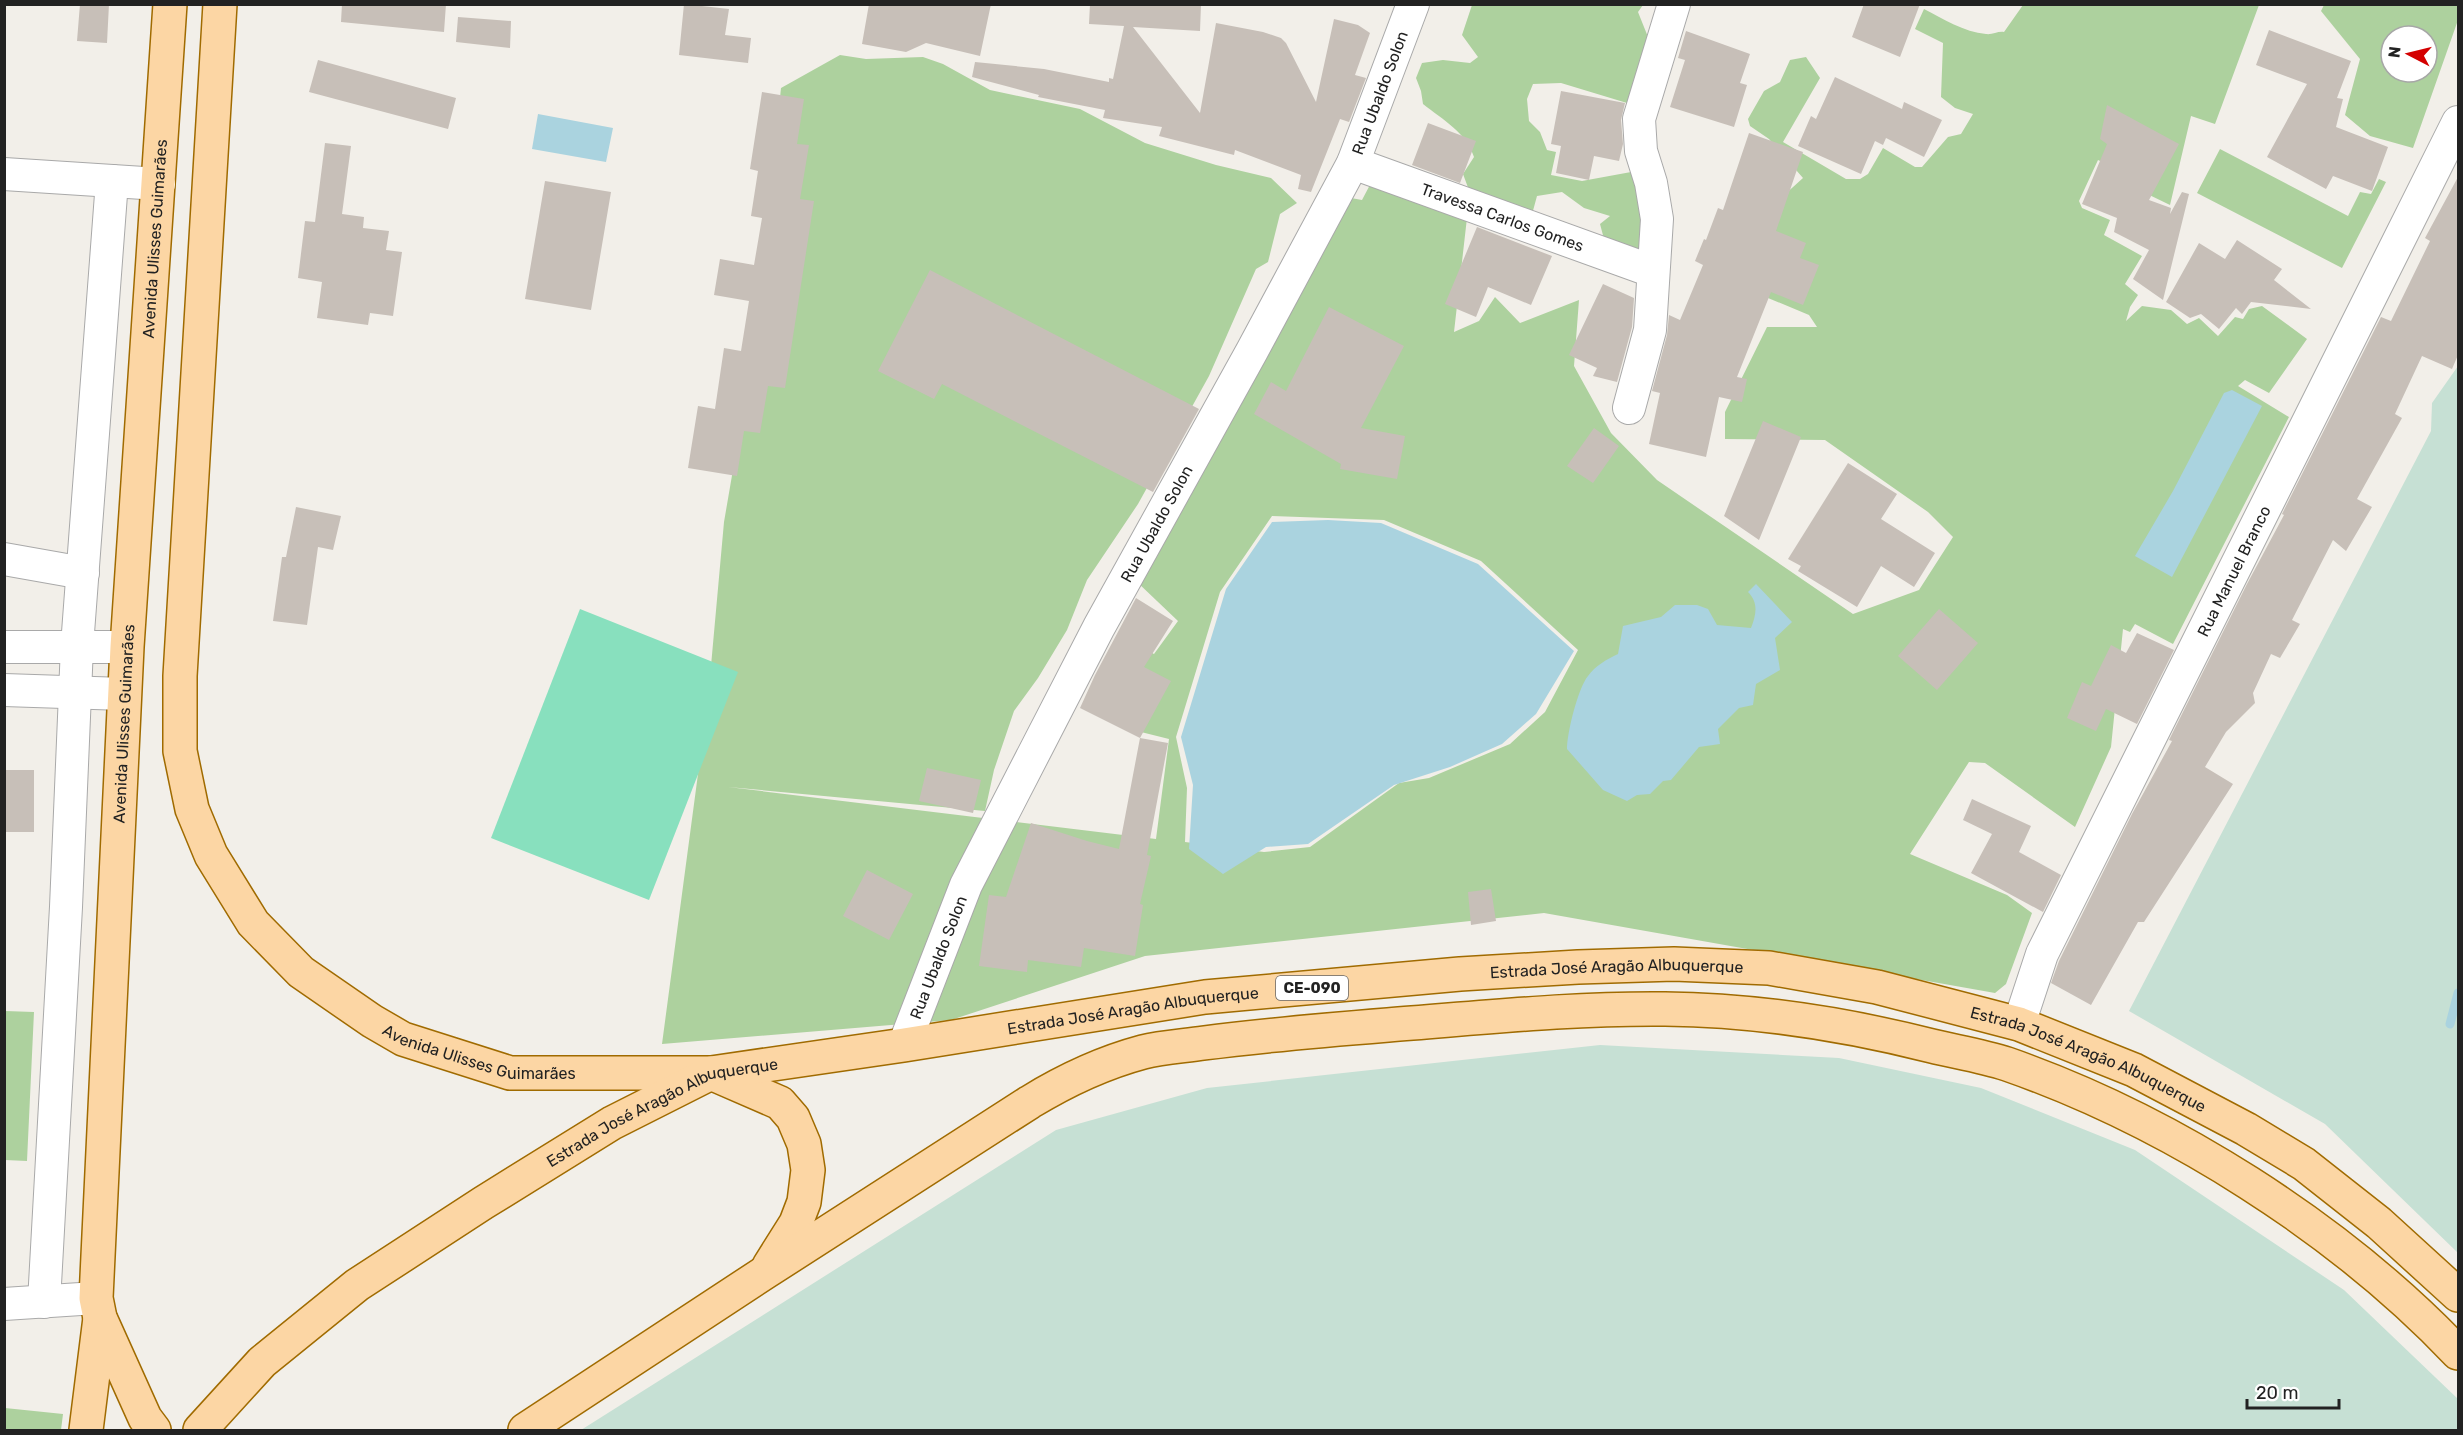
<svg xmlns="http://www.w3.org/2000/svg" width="2463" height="1435" viewBox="0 0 2463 1435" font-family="Rubik,sans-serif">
	<rect width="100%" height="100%" fill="#f2efe9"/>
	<!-- forest -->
	<path fill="#add19e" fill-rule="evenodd" d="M 1472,5 L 1643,5 L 1638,12 L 1650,42 L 1634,109 L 1627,103 L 1561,83 L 1533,84 L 1527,99 L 1529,121 L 1540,132 L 1547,150 L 1556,152 L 1551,175 L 1582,181 L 1642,170 L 1648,236 L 1642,261 L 1604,239 L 1600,224 L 1610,216 L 1584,208 L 1562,192 L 1537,196 L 1531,218 L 1473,201 L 1463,174 L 1474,157 C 1466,132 1443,120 1423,104 L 1421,91 L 1416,78 L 1422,63 L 1443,60 L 1470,63 L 1478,57 L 1462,35 Z
		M 2023,5 L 2259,5 L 2215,124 L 2191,116 L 2170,205 L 2137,189 L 2140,180 L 2098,160 L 2079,201 L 2082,208 L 2110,220 L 2104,235 L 2142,256 L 2125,284 L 2138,295 L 2130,307 L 2126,321 L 2142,306 L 2171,310 L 2187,324 L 2199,318 L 2218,336 L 2235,317 L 2243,319 L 2249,309 L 2262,306 L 2307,339 L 2269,393 L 2245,380 L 2238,386 L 2289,417 L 2173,644 L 2135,624 L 2130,632 L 2123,629 L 2111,747 L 2075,827 L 1985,763 L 1969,762 L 1910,854 L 2007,895 L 2032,913 L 2006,984 L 1995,993 L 1544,913 L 1145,956 L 951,1020 L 662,1044 L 708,699 L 724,522 L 757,330 L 781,88 L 840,55 L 866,59 L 923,57 L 943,64 L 990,90 L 1080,109 L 1145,143 L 1216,165 L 1271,178 L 1297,203 L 1280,214 L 1268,262 L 1256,269 L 1209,376 L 1138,504 L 1087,580 L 1067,630 L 1038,678 L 1014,711 L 994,770 L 985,811 L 728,787 L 1156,839 L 1169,739 L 1125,728 L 1135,644 L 1154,654 L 1178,621 L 1136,581 L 1340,196 L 1362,200 L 1372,181 L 1468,209 L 1454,332 L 1479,321 L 1495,297 L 1520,323 L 1579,300 L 1574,366 L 1611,433 L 1657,480 L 1853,614 L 1919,590 L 1953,537 L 1928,512 L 1825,440 L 1725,439 L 1725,412 L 1767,327 L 1817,327 L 1809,315 L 1732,283 L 1782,197 L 1803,178 L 1769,139 L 1750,126 L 1748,119 L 1764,91 L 1780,82 L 1790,60 L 1806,57 L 1820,78 L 1783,142 L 1846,179 L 1860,179 L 1868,174 L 1883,148 L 1915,167 L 1922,167 L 1948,137 L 1961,134 L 1973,114 L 1955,108 L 1941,97 L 1943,43 L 1915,29 L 1924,9 C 1943,19 1964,32 1986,34 C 1992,35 1998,31 2004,32 ZM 1272,516 L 1384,520 L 1481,561 L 1578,650 L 1545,712 L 1510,744 L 1429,778 L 1399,783 L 1310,847 L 1264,852 L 1185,842 L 1187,788 L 1176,737 L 1220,592 Z
		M 2324,5 L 2458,5 L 2458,20 L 2413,148 L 2370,136 L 2345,115 L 2360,59 L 2321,11 ZM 2391,36 L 2427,36 L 2427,72 L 2391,72 Z
		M 2220,149 L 2348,216 L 2360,192 L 2371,194 L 2379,179 L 2386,182 L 2342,268 L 2197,193 Z
		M 5,1011 L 34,1012 L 27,1161 L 5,1160 Z
		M 5,1408 L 63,1414 L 61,1430 L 5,1430 Z"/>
	<!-- wetland -->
	<path fill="#c6e0d4" d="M 2458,366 L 2458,1253 L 2325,1124 L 2129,1011 L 2431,431 L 2432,403 Z
		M 1600,1045 L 1839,1058 L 1981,1088 L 2135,1150 L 2344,1290 L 2458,1399 L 2458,1430 L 581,1430 L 1056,1130 L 1207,1088 Z"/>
	<!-- pitch -->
	<path fill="#88e0be" d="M 580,609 L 738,672 L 649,900 L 491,838 Z"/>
	<!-- water -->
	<path fill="#aad3df" d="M 538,114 L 613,128 L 606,162 L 532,149 Z
		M 2232,390 L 2262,406 L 2172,577 L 2135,556 L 2173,491 L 2224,393 Z
		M 1328,520 L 1381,523 L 1478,564 L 1574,651 L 1536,714 L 1502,744 L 1450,767 L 1394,785 L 1308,844 L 1266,847 L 1223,874 L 1189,849 L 1193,785 L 1181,737 L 1226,589 L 1272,522 Z
		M 1756,584 L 1792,622 L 1775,638 L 1780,670 L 1756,684 L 1753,705 L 1739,708 L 1718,729 L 1720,744 L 1699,747 L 1671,780 L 1663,781 L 1650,794 L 1637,795 L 1627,801 L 1603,790 L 1567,749 C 1567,733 1578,688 1588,676 C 1595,666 1607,659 1618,654 L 1623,626 L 1661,617 L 1675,605 L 1697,605 L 1708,609 L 1717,625 L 1751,628 C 1756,615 1759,603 1748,592 Z"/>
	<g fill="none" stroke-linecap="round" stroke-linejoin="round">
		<!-- stream -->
		<path stroke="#aad3df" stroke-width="9" d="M 2450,1024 L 2458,993"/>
	</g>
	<!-- building -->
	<path fill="#c7bfb8" d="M 80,4 L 109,4 L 107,43 L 77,41 Z
		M 342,4 L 446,4 L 444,32 L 341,22 Z
		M 684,4 L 729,9 L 725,35 L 751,38 L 748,63 L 679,55 Z
		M 869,4 L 991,4 L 980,56 L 926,43 L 906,52 L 862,44 Z
		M 1090,4 L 1201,4 L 1200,31 L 1133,27 L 1200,113 L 1216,23 L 1263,32 L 1281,38 L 1286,43 L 1316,102 L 1334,19 L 1358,25 L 1370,33 L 1355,75 L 1366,78 L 1349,122 L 1340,119 L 1311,192 L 1298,189 L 1301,175 L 1235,150 L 1234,155 L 1159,136 L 1162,127 L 1103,118 L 1105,110 L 1038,97 L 1039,95 L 972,77 L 975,62 L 1044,69 L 1109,82 L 1109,78 L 1113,79 L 1124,26 L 1089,24 Z
		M 1864,4 L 1920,4 L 1900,57 L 1852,37 Z
		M 458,17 L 511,21 L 510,48 L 456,42 Z
		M 2269,30 L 2351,61 L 2337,98 L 2343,99 L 2336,127 L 2388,147 L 2372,191 L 2333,176 L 2326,189 L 2267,157 L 2307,84 L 2256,65 Z
		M 1686,31 L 1750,54 L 1740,83 L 1747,85 L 1734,127 L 1670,107 L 1685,60 L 1678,58 Z
		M 318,60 L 456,98 L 448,129 L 309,92 Z
		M 1835,77 L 1902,109 L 1904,102 L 1942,120 L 1924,157 L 1886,138 L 1883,145 L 1875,141 L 1861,174 L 1798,146 L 1811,116 L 1816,119 Z
		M 1561,91 L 1625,103 L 1621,120 L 1623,144 L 1619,161 L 1594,156 L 1589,180 L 1556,173 L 1561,146 L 1551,144 Z
		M 762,92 L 804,99 L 797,144 L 809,145 L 800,199 L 814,201 L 785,388 L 768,386 L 760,433 L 744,431 L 737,476 L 688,468 L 698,406 L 715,409 L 724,348 L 741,351 L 749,301 L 714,295 L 720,259 L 754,265 L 762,218 L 751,216 L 758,171 L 750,169 Z
		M 2107,105 L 2179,144 L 2149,200 L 2171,208 L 2170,214 L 2182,192 L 2189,194 L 2163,300 L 2133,279 L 2149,250 L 2114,232 L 2117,218 L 2082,204 L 2107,144 L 2100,139 Z
		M 1428,123 L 1476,141 L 1460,183 L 1412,165 Z
		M 1749,133 L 1803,152 L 1776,231 L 1806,243 L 1800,258 L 1819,265 L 1803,305 L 1771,292 L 1737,377 L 1747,379 L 1742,402 L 1719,397 L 1706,457 L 1649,444 L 1660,393 L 1652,391 L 1667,335 L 1669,315 L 1680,320 L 1703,265 L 1695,261 L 1704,239 L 1706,240 L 1718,208 L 1723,210 Z
		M 325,143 L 351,146 L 342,214 L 364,217 L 363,228 L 389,231 L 386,250 L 402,252 L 393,316 L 370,313 L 368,325 L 317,318 L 322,282 L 298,278 L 305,221 L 315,222 Z
		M 2458,177 L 2458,355 L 2452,369 L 2422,356 L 2395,414 L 2402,418 L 2357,499 L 2372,507 L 2346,551 L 2333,540 L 2292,620 L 2300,624 L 2280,658 L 2271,654 L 2253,693 L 2255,703 L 2226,732 L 2205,767 L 2233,784 L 2144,922 L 2138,922 L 2091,1005 L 2051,983 L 2059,961 L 2132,814 L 2172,741 L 2169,740 L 2247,584 L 2284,515 L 2282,514 L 2381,317 L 2391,321 L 2430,241 L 2425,238 Z
		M 545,181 L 611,192 L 591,310 L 525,299 Z
		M 1477,227 L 1552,256 L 1531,305 L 1488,287 L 1476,317 L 1445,304 Z
		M 2237,240 L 2282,269 L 2274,280 L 2311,309 L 2251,302 L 2242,314 L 2236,308 L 2219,329 L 2201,314 L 2190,318 L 2166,302 L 2199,243 L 2225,259 Z
		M 930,270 L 1199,409 L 1153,492 L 942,384 L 934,399 L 878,371 Z
		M 1603,284 L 1634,298 L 1632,327 L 1617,382 L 1593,376 L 1597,368 L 1569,355 Z
		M 1329,307 L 1404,346 L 1361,428 L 1405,436 L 1397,479 L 1340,469 L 1341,464 L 1254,414 L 1271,382 L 1286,391 Z
		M 1763,421 L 1801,437 L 1759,540 L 1724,516 Z
		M 1594,428 L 1619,446 L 1593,483 L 1567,466 Z
		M 1848,463 L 1897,494 L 1881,519 L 1935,553 L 1914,587 L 1881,566 L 1857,607 L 1798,571 L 1801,566 L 1788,559 Z
		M 296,507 L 341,516 L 333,550 L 318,547 L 307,625 L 273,621 L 282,557 L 286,557 Z
		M 1136,598 L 1173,621 L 1144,667 L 1171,681 L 1140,738 L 1080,708 L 1095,675 Z
		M 1939,609 L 1978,643 L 1937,690 L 1898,656 Z
		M 2137,633 L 2174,650 L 2137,724 L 2106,709 L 2096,731 L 2067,718 L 2082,682 L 2091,686 L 2111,645 L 2126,653 Z
		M 1140,738 L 1168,743 L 1147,855 L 1151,856 L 1140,904 L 1143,905 L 1135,956 L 1084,948 L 1081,967 L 1028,960 L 1027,972 L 979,966 L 989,895 L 1006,897 L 1031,823 L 1087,841 L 1119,849 Z
		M 927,768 L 981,780 L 973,813 L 919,801 Z
		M 4,770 L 34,770 L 34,832 L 4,832 Z
		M 1972,799 L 2031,826 L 2019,852 L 2061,875 L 2043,912 L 1971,873 L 1992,834 L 1963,820 Z
		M 867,870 L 913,894 L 889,940 L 843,916 Z
		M 1491,889 L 1496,921 L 1471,925 L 1468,892 Z"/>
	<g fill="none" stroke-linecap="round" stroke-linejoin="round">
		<!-- minor casing -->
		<g stroke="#a9a9a9" stroke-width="34">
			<g id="minor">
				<path id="s1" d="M 1353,163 L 1652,271"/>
				<path d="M 4,174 L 159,184"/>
				<path d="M 1629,408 L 1650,330 L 1657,219 L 1651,183 L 1641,151 L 1639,119 L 1674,4"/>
				<path d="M 4,559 L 83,573"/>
				<path d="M 4,647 L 127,647"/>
				<path d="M 4,690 L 124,694"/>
				<path id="s2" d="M 2019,1024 L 2042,954 L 2458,122"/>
				<path id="s3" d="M 904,1045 L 966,885 L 1099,627 L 1252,351 L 1353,163 L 1413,4"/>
				<path d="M 44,1302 L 66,907 L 77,646 L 112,181"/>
				<path d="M 4,1304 L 96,1298"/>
			</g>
		</g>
		<!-- major casing -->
		<g stroke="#a06b00" stroke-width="36">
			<g id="major">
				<path id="s4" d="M 220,4 L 180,676 L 180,751 L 192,809 L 211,855 L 253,923 L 301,972 L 372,1021 L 403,1039 L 510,1073 L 711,1073 L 780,1103 L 793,1118 L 804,1144 L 808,1170 L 804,1202 L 796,1223 L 769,1266"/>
				<path d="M 86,1430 L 100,1318"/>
				<path id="s5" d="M 154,1430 L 145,1418 L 100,1318 L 96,1298 L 127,647 L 170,4"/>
				<path id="s6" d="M 200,1430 L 262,1362 L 357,1285 L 483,1203 L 612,1123 L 711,1073 L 904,1045 L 1205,997 L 1460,974 L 1578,967 L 1674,964 L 1769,968 L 1877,987 L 2019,1024 L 2134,1070 L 2246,1129 L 2304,1164 L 2379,1223 L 2458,1295"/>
				<path d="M 525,1430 L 764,1273 L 1030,1102 C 1066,1080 1102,1063 1143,1052 C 1162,1047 1184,1046 1204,1043 C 1265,1035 1326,1030 1388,1025 C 1480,1018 1573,1008 1665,1009 C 1756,1010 1845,1024 1932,1046 C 1957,1052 1983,1056 2007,1064 C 2170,1121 2339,1228 2458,1353"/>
			</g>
		</g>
		<!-- minor -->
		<use href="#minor" stroke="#fff" stroke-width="32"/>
		<!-- major -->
		<use href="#major" stroke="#fcd6a4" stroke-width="33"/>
	</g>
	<g text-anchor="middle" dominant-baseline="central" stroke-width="4.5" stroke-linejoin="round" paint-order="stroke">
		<!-- shield labels -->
		<rect fill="#fff" stroke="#646464" stroke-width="1.5" x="1276" y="976" width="72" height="24" rx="4.5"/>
		<g font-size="15" font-weight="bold" fill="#222">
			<text x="1312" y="988">CE-090</text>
		</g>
		<!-- street labels -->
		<g font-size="16" fill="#222" stroke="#fff">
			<text stroke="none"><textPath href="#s3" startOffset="1066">Rua Ubaldo Solon</textPath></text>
			<text stroke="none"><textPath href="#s1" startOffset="159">Travessa Carlos Gomes</textPath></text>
			<text stroke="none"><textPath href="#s5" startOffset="1206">Avenida Ulisses Guimarães</textPath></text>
			<text stroke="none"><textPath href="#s3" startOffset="580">Rua Ubaldo Solon</textPath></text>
			<text stroke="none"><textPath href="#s2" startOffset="502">Rua Manuel Branco</textPath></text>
			<text stroke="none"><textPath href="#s5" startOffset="720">Avenida Ulisses Guimarães</textPath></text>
			<text stroke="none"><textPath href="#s3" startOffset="94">Rua Ubaldo Solon</textPath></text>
			<text stroke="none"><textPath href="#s6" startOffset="1540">Estrada José Aragão Albuquerque</textPath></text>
			<text stroke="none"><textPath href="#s6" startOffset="1054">Estrada José Aragão Albuquerque</textPath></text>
			<text stroke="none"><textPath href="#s4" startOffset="1206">Avenida Ulisses Guimarães</textPath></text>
			<text stroke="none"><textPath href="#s6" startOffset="2026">Estrada José Aragão Albuquerque</textPath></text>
			<text stroke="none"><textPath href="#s6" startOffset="568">Estrada José Aragão Albuquerque</textPath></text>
		</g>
	</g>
	<!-- border -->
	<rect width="2463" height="1435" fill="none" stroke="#222222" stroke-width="12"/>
	<!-- north arrow -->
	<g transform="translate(2409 54) rotate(277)"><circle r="28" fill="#ffffff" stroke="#a7a7a7" stroke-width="1.5"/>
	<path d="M0-4.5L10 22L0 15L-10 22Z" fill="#d40000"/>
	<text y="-9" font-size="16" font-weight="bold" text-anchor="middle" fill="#222222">N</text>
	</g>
	<!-- scale -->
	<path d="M2247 1399v9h92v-9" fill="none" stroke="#222222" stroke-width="3"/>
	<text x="2256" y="1399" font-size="18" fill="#222222" stroke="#ffffff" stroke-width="4.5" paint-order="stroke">20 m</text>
</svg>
